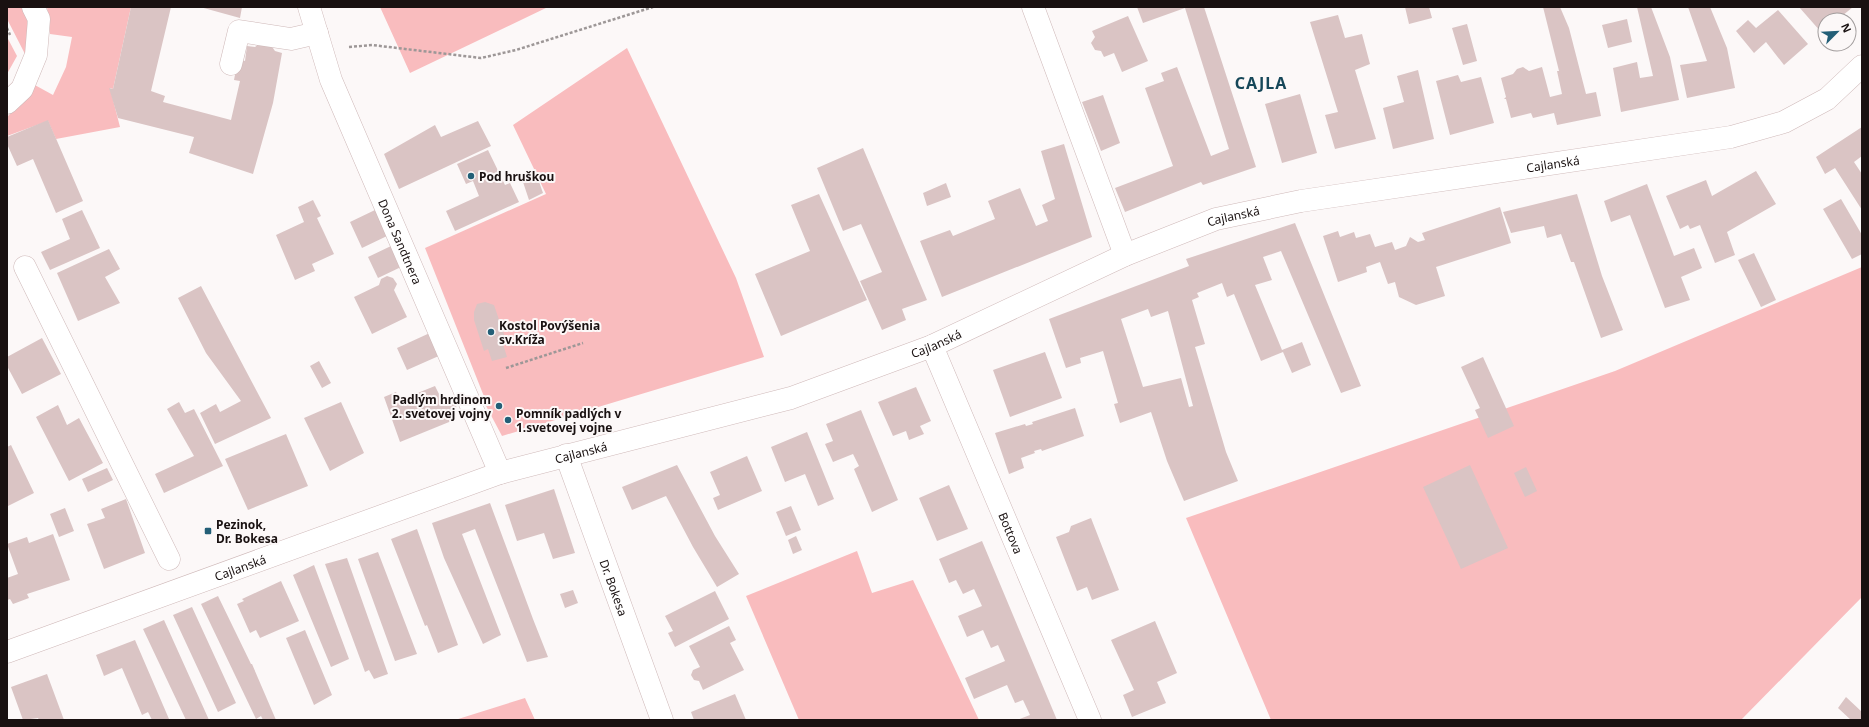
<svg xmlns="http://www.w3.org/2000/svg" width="1869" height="727" viewBox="0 0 1869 727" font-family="'Noto Sans',sans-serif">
	<rect width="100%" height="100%" fill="#fcf8f8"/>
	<!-- green -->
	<path fill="#f9bcbe" d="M 7,7 L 25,7 L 26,10 L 29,41 L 25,54 L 7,19 Z
		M 47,7 L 131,7 L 113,89 L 110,88 L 120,127 L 56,139 L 48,121 L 7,136 L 7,117 L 22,102 L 33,84 L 53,95 L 66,67 L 72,37 L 50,34 Z
		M 380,7 L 548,7 L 410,73 Z
		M 7,37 L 17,56 L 7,74 Z
		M 627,48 L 736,278 L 764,357 L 502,436 L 485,404 L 487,404 L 425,248 L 546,194 L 513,125 Z
		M 1862,267 L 1862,597 L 1741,720 L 1271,720 L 1186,518 L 1615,371 Z
		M 857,551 L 872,593 L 913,580 L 979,720 L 799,720 L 746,596 Z
		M 525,698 L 535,720 L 455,720 Z"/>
	<!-- building -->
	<path fill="#dac4c4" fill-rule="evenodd" d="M 131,7 L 171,7 L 151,91 L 165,96 L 163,102 L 231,120 L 240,81 L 234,80 L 238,59 L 245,61 L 247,46 L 255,47 L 261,42 L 270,44 L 275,51 L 282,53 L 273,103 L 253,174 L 189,153 L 194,137 L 118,118 L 109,88 L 113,89 Z
		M 200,7 L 242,7 L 240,18 Z
		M 1137,7 L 1204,7 L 1256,167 L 1203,185 L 1201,182 L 1125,212 L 1115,188 L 1173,166 L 1145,88 L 1164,81 L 1161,73 L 1177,67 L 1211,156 L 1229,149 L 1185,8 L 1143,23 Z
		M 1405,7 L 1429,7 L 1432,18 L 1409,24 Z
		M 1543,7 L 1560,7 L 1569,28 L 1586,94 L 1596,92 L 1601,116 L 1557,125 L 1554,113 L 1533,118 L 1531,113 L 1511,118 L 1506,99 L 1504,99 L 1506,97 L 1501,78 L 1513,74 L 1517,69 L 1523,67 L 1529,71 L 1542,67 L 1550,97 L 1562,94 L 1557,71 L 1559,71 Z
		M 1637,7 L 1651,7 L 1670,57 L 1679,100 L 1621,112 L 1613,68 L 1637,62 L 1640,78 L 1653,76 Z
		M 1688,7 L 1710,7 L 1727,48 L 1735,88 L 1687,98 L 1680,65 L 1707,61 Z
		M 1799,7 L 1853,7 L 1837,20 L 1825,20 L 1825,29 L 1821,32 Z
		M 1778,10 L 1808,44 L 1784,65 L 1766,42 L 1754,53 L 1736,31 L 1748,20 L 1756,28 Z
		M 1338,15 L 1345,38 L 1362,34 L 1370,64 L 1355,70 L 1376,139 L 1335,149 L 1325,115 L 1338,112 L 1310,22 Z
		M 1128,16 L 1148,61 L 1122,72 L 1114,53 L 1104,57 L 1101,51 L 1095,50 L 1091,43 L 1095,37 L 1092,31 Z
		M 1627,19 L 1632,42 L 1608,48 L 1602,25 Z
		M 1467,24 L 1477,61 L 1463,65 L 1452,28 Z
		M 1418,70 L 1434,139 L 1393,149 L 1383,108 L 1404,102 L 1397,76 Z
		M 1458,75 L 1461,82 L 1481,77 L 1494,123 L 1450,135 L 1436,81 Z
		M 1300,94 L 1317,153 L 1282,163 L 1265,104 Z
		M 1103,95 L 1120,143 L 1101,151 L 1082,102 Z
		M 48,120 L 83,201 L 56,213 L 33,159 L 17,166 L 7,144 L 7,137 Z
		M 478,121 L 491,146 L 399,189 L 384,154 L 435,125 L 441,137 Z
		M 1862,127 L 1862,156 L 1854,162 L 1862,174 L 1862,210 L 1835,168 L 1825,174 L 1816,157 Z
		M 1064,144 L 1092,237 L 942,297 L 920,241 L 950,230 L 953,236 L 995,219 L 988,201 L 1020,188 L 1036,226 L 1048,221 L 1042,205 L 1055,199 L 1041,151 Z
		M 863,148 L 927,300 L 902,309 L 906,320 L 882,330 L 860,281 L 882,272 L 861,224 L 843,231 L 817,168 Z
		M 488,150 L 505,185 L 510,183 L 519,202 L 455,231 L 446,211 L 479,196 L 473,181 L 466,184 L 457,164 Z
		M 1756,171 L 1776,204 L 1727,232 L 1735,255 L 1715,263 L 1700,225 L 1690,229 L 1688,225 L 1680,229 L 1666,196 L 1706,180 L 1712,196 Z
		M 537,176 L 543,193 L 529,200 L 523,182 Z
		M 946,183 L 951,197 L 927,206 L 923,193 Z
		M 1647,184 L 1674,256 L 1694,248 L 1702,268 L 1681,277 L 1690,300 L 1665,308 L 1630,215 L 1611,222 L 1604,201 Z
		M 819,194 L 867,300 L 781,336 L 755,274 L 810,251 L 791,205 Z
		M 1577,194 L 1602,276 L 1623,330 L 1601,338 L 1574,262 L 1571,262 L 1561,234 L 1547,238 L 1544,226 L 1511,233 L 1503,212 Z
		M 1841,199 L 1862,235 L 1862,254 L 1852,259 L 1823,209 Z
		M 313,200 L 321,216 L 317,218 L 334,254 L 312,264 L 315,271 L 295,280 L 276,235 L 304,222 L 298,207 Z
		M 1500,207 L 1511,243 L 1436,267 L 1445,296 L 1416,305 L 1399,297 L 1395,282 L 1388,284 L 1380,262 L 1366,267 L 1367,272 L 1338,282 L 1323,236 L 1338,231 L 1340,237 L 1354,232 L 1356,238 L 1370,234 L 1375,247 L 1392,242 L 1395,250 L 1406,246 L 1410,237 L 1418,242 L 1425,240 L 1422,233 Z
		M 82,210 L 100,248 L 50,270 L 41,252 L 70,239 L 62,219 Z
		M 375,210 L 387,236 L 362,248 L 350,222 Z
		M 1295,223 L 1361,386 L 1341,393 L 1281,251 L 1263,257 L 1272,280 L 1255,285 L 1282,350 L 1302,342 L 1311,365 L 1292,373 L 1283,352 L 1261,361 L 1234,294 L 1227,297 L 1222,283 L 1197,293 L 1199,297 L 1192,300 L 1205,344 L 1195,347 L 1226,452 L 1238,481 L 1184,501 L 1167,461 L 1151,412 L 1120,423 L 1114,404 L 1118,403 L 1103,351 L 1080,358 L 1081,363 L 1066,368 L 1049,319 L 1189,266 L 1186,259 ZM 1148,309 L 1151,317 L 1168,311 L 1193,406 L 1189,407 L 1181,378 L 1143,387 L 1121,319 Z
		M 391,246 L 401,267 L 378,278 L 368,257 Z
		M 109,249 L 120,269 L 105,277 L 120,303 L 78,321 L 57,273 Z
		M 1754,253 L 1776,300 L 1761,307 L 1738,260 Z
		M 387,276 L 393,278 L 397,284 L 394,290 L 407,317 L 372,334 L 354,297 L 379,285 L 381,279 Z
		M 201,286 L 271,418 L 215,444 L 200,413 L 216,404 L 220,412 L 241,401 L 206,353 L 178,298 Z
		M 485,302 L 494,305 L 507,343 L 503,344 L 507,357 L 492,361 L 488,349 L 484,351 L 474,320 L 474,312 L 477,304 Z
		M 432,332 L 441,355 L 407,370 L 397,348 Z
		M 42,338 L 61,374 L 22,394 L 7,366 L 7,357 Z
		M 1045,352 L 1062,398 L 1010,417 L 993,370 Z
		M 1483,357 L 1514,426 L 1488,438 L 1475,410 L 1480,408 L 1461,367 Z
		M 319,361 L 331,383 L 322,388 L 310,366 Z
		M 435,386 L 442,400 L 457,402 L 454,420 L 400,442 L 384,397 L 396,392 L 400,400 Z
		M 916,387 L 931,421 L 920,426 L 924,434 L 909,440 L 906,431 L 893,436 L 878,402 Z
		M 179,402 L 185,413 L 194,409 L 223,466 L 164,493 L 155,474 L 194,456 L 167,409 Z
		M 341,402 L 364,453 L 330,471 L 304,418 Z
		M 58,405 L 67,425 L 79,418 L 103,463 L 69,481 L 36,417 Z
		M 1075,408 L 1084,436 L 1042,451 L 1041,449 L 1034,451 L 1035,453 L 1021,458 L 1024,468 L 1009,474 L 995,433 L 1025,424 L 1026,426 L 1033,424 L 1032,422 Z
		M 861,410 L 898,500 L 872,512 L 854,469 L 859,466 L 853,454 L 833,462 L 825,444 L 833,441 L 826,424 Z
		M 807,432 L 834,499 L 818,506 L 805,474 L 785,482 L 771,447 Z
		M 286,434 L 308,486 L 248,510 L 225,459 Z
		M 11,445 L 34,493 L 8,506 L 7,447 Z
		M 747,456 L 762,491 L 718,510 L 713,498 L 720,495 L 710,472 Z
		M 677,465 L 715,536 L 739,574 L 717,587 L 693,547 L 666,496 L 632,510 L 622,487 Z
		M 1470,465 L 1508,548 L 1461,569 L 1423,487 Z
		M 1526,467 L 1537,491 L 1525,497 L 1514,473 Z
		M 107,468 L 113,480 L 88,492 L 82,479 Z
		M 949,485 L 968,529 L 937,541 L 919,498 Z
		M 554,489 L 575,553 L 553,559 L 544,533 L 517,541 L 505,505 Z
		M 126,499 L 145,553 L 104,569 L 87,524 L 105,518 L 101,509 Z
		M 490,503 L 533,619 L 548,657 L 527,662 L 475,529 L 462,534 L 501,635 L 483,644 L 444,558 L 432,523 Z
		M 791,506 L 801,530 L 786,536 L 776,512 Z
		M 65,508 L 74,531 L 59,537 L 50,514 Z
		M 1091,518 L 1119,590 L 1092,600 L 1087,587 L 1077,591 L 1056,537 L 1069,532 L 1071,526 Z
		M 417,529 L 458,645 L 438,653 L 427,625 L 425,626 L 391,539 Z
		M 53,534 L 70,580 L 27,594 L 29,598 L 13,604 L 10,599 L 7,600 L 7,578 L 18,574 L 7,544 L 27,537 L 29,543 Z
		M 796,536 L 802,550 L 793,554 L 788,540 Z
		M 982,541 L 1005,596 L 1057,720 L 1017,720 L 1030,715 L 1023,700 L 1015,703 L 1007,685 L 974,699 L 965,678 L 1005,661 L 998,645 L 991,648 L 983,630 L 967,637 L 958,616 L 982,606 L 974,589 L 963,594 L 956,580 L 949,583 L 939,559 Z
		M 378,552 L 417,654 L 395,661 L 358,559 Z
		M 347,558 L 388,674 L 374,679 L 369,670 L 365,672 L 325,564 Z
		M 314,565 L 349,659 L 331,667 L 293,575 Z
		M 281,581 L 299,621 L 260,638 L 256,630 L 250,633 L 237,604 L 244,601 L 242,599 Z
		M 573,590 L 578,603 L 565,608 L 560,594 Z
		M 715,591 L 729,619 L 675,647 L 668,633 L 673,631 L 665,616 Z
		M 218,596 L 251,664 L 252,664 L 276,720 L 263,720 L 261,716 L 256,719 L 201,604 Z
		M 192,607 L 236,703 L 218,712 L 173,615 Z
		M 164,620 L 209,720 L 186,720 L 143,629 Z
		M 1155,621 L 1177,673 L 1157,682 L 1166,703 L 1132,717 L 1123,695 L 1134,690 L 1111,640 Z
		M 729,626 L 736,640 L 730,643 L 744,670 L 703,690 L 699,681 L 694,680 L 691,675 L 693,670 L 700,667 L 689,646 Z
		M 305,630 L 332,695 L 314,705 L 286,638 Z
		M 135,640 L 169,719 L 168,720 L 152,720 L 148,712 L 142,715 L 122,668 L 104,676 L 96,655 Z
		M 47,674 L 64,720 L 39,720 L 38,718 L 23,720 L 11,687 Z
		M 735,694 L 746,720 L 694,720 L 691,712 Z
		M 1846,697 L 1862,712 L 1862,720 L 1851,720 L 1838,708 Z"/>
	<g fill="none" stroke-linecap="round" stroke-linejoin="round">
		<!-- minor casing -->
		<g stroke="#cfb9b9" stroke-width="23">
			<g id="minor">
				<path id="s1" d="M 309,7 L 331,80 L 500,473"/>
				<path d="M 1033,7 L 1125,255"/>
				<path d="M 231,64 L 239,31 L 291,39 L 317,33"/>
				<path d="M 7,103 L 22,89 L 36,55 L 39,19 L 33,7"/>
				<path d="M 25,267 L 169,559"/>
				<path id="s2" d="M 932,346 L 1090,720"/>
				<path id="s3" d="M 566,455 L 662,720"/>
				<path id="s4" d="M 7,652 L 500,473 L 791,398 L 932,346 L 1125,255 L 1216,219 L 1301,201 L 1731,137 L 1784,122 L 1827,99 L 1862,66"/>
			</g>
		</g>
		<!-- path -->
		<path stroke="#9d9797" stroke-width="2.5" stroke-dasharray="3 2" stroke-linecap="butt" d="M 7,28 L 10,35
			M 349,47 L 372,45 L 481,58 L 516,50 L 653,7
			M 506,368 L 583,343"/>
		<!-- minor -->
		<use href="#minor" stroke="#fff" stroke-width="22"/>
	</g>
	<!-- markers -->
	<g fill="#235f77" stroke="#fcf8f8" stroke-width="1.5">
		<circle cx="471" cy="176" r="4"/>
		<circle cx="491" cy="332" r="4"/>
		<circle cx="499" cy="406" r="4"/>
		<circle cx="508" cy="420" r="4"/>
		<rect x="204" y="527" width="8" height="8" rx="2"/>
	</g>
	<g text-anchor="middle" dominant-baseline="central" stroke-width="4" stroke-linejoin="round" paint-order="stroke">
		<!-- street labels -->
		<g font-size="12" fill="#191111" stroke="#fcf8f8">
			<text stroke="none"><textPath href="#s4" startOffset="1628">Cajlanská</textPath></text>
			<text stroke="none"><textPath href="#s4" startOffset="1304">Cajlanská</textPath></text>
			<text stroke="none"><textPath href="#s1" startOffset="252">Dona Sandtnera</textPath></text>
			<text stroke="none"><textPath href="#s4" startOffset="980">Cajlanská</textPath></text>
			<text stroke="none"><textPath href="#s4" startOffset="608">Cajlanská</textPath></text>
			<text stroke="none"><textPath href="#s2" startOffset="203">Bottova</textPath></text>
			<text stroke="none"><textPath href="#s4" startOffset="248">Cajlanská</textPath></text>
			<text stroke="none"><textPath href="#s3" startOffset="141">Dr. Bokesa</textPath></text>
		</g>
		<!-- poi labels -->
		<g font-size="12" font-weight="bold" fill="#191111" stroke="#fcf8f8" text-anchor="start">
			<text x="479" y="176">Pod hruškou</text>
			<text x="499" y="325">Kostol Povýšenia<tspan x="499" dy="14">sv.Kríža</tspan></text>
			<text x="491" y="399" text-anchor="end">Padlým hrdinom<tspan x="491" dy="14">2. svetovej vojny</tspan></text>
			<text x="516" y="413">Pomník padlých v<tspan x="516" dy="14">1.svetovej vojne</tspan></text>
			<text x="216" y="524">Pezinok,<tspan x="216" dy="14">Dr. Bokesa</tspan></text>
		</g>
		<!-- district labels -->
		<g font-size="16" font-weight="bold" letter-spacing="1" fill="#164759" stroke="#fcf8f8">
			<text x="1261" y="83">CAJLA</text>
		</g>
	</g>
	<!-- border -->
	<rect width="1869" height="727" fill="none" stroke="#191111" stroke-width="16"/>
	<!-- north arrow -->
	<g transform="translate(1837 32) rotate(66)"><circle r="19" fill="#fcf8f8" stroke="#a19c9c"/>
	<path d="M0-3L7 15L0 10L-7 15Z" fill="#235f77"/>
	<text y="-6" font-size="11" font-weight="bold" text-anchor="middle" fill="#191111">N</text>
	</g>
</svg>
